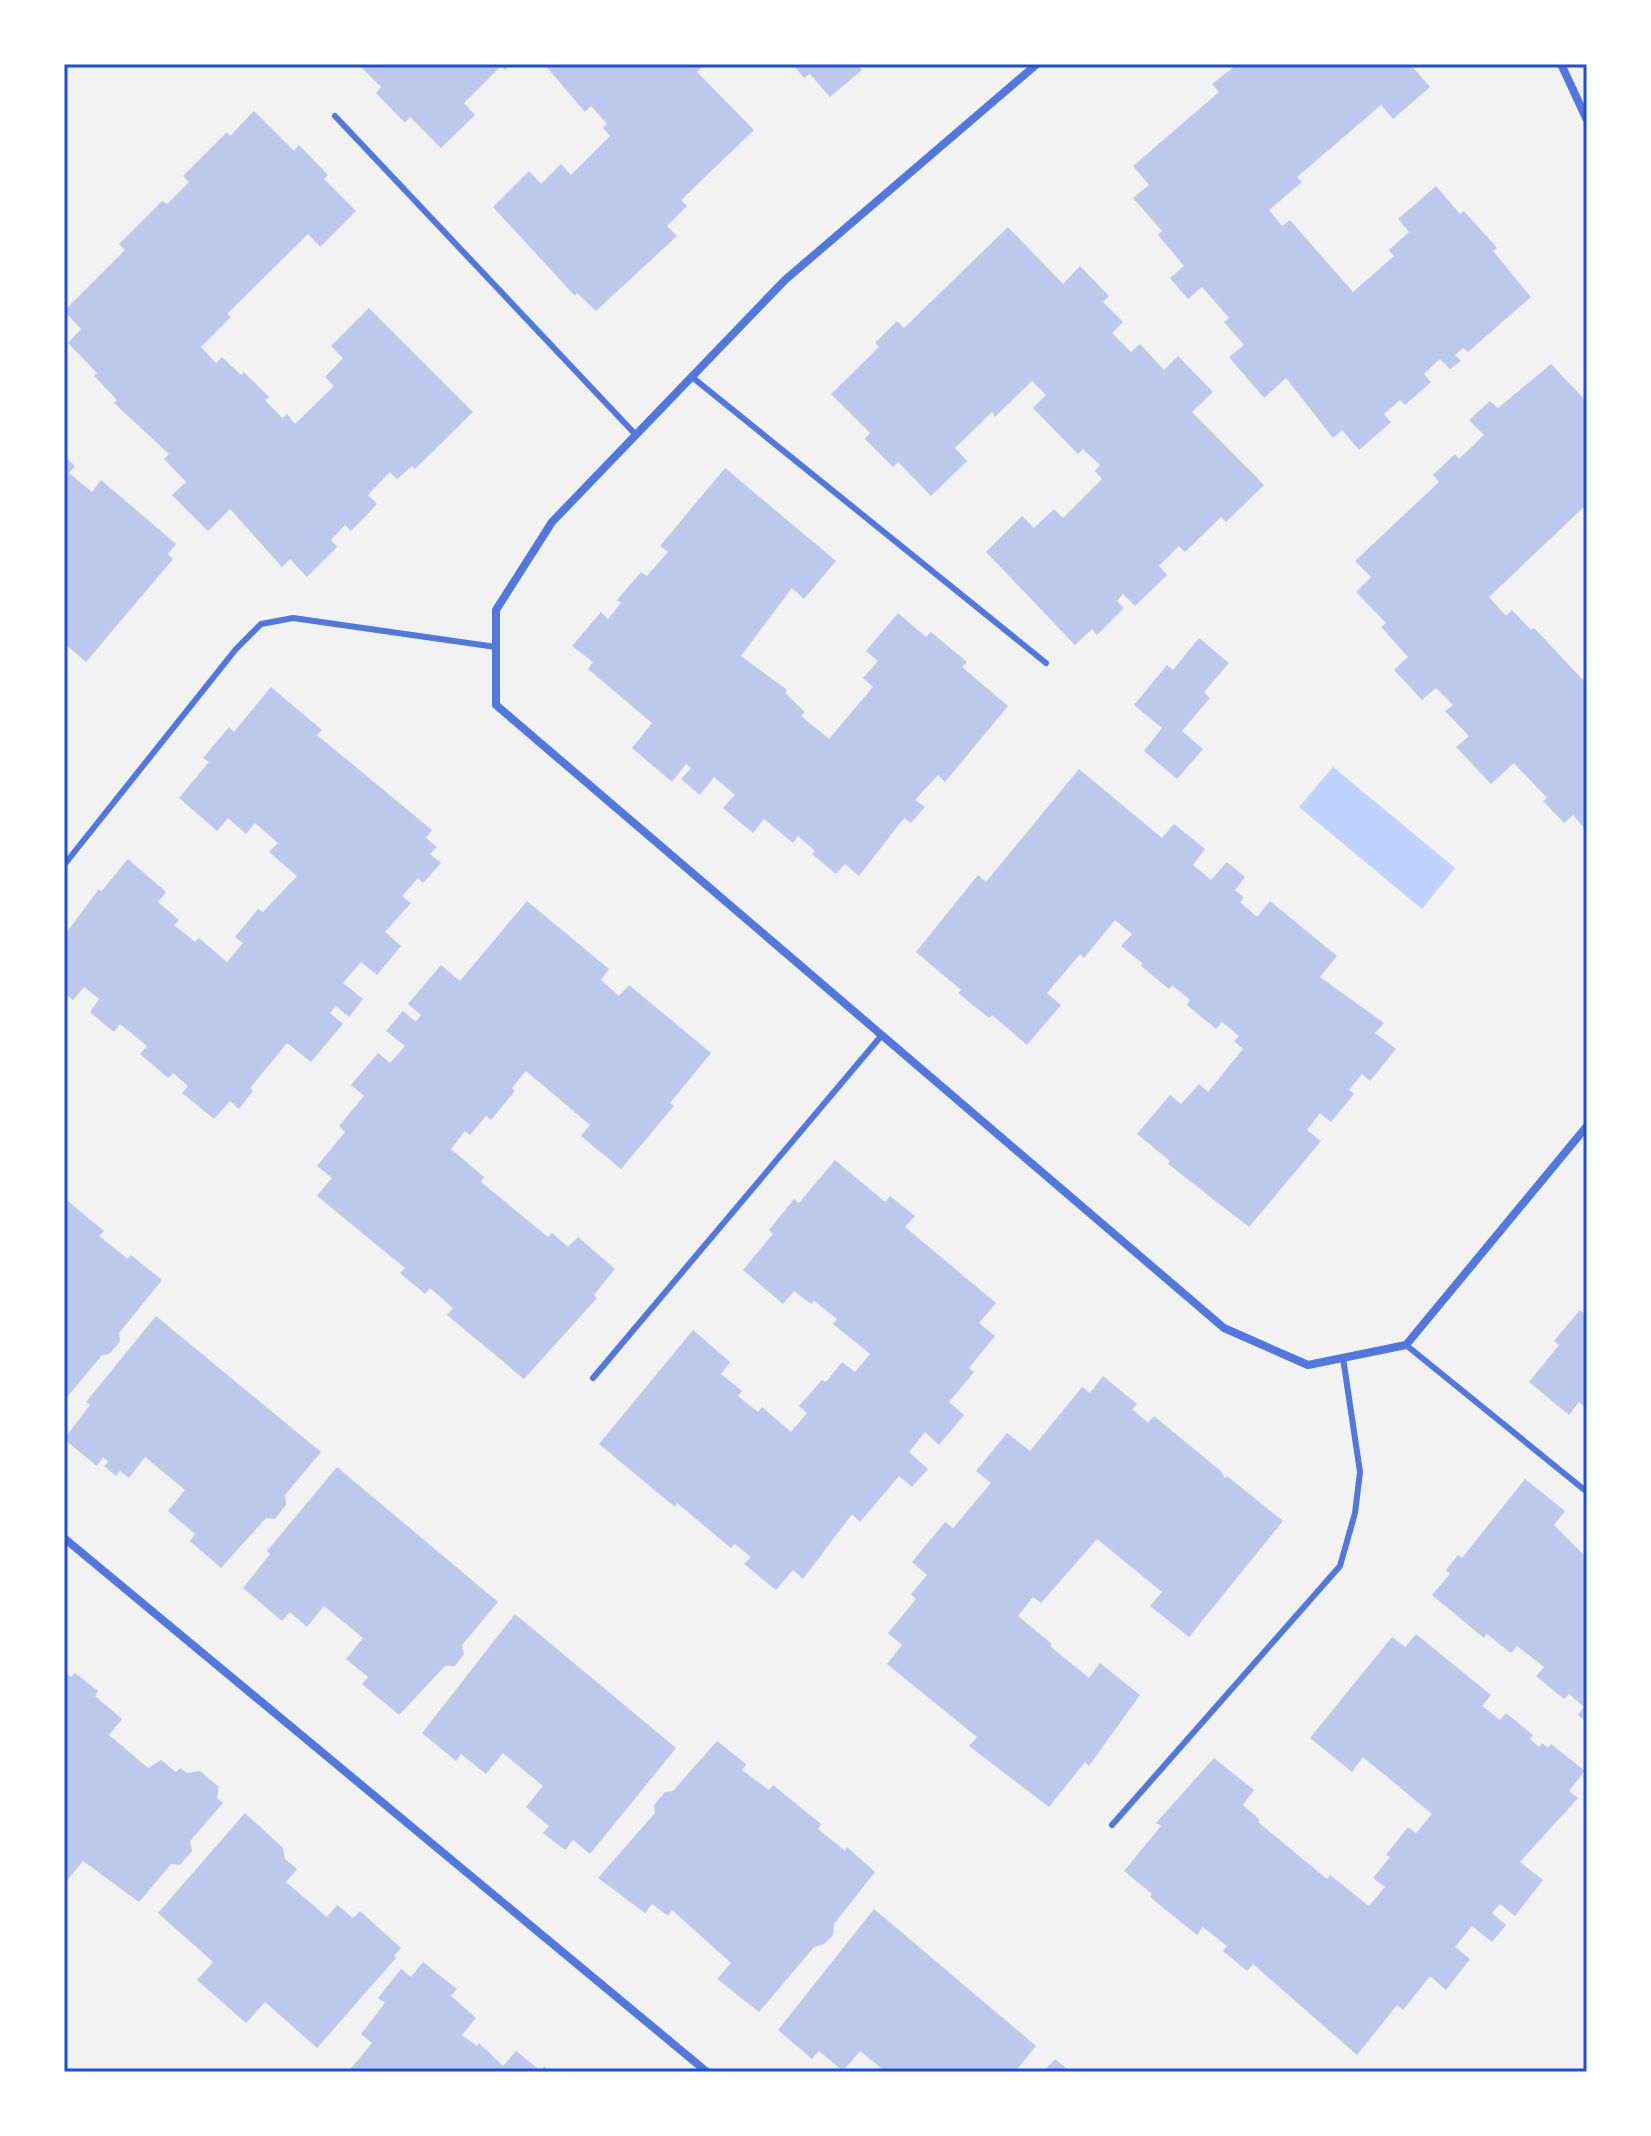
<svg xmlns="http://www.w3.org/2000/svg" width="1651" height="2136" viewBox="0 0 1651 2136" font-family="'Source Sans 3',sans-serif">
	<rect width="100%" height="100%" fill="#f2f2f2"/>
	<!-- water -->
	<path fill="#bfd3fe" d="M 1333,767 L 1455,868 L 1422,909 L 1299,807 Z"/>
	<!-- building -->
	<path fill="#bdc9ec" d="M 358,64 L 512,64 L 505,70 L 501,66 L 464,103 L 475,115 L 441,148 L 410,117 L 405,123 L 376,93 L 381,87 Z
		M 544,64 L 705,64 L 697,72 L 754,130 L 681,200 L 687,206 L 667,226 L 677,236 L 596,311 L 577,293 L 575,296 L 493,207 L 529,171 L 541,184 L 561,164 L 571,175 L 610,136 L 603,128 L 607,124 L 591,106 L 585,112 Z
		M 793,64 L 857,64 L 862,70 L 830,97 L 810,74 L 804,78 Z
		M 1244,64 L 1410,64 L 1430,87 L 1393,119 L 1381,105 L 1297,177 L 1302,182 L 1269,210 L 1282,226 L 1290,220 L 1353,292 L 1394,256 L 1389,250 L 1409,232 L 1398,219 L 1436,186 L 1460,214 L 1464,211 L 1497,248 L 1493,251 L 1531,297 L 1468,352 L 1463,348 L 1455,355 L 1461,361 L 1450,369 L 1440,359 L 1424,374 L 1431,382 L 1405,405 L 1400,400 L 1384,414 L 1391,422 L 1359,450 L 1342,430 L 1333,438 L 1286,378 L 1264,398 L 1229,357 L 1244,345 L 1224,322 L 1229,318 L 1202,287 L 1188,299 L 1170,278 L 1184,266 L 1158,235 L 1162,231 L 1133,198 L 1149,185 L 1133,166 L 1219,92 L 1212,84 L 1236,65 L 1239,68 Z
		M 254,111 L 294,151 L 299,145 L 328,175 L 324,179 L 356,211 L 320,247 L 308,234 L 227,314 L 231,317 L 201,347 L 216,363 L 222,357 L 241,375 L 244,372 L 269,397 L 265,400 L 282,418 L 287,414 L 295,424 L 334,386 L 325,377 L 343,358 L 331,346 L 369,308 L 473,412 L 415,469 L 412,466 L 397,479 L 390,472 L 368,495 L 377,504 L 351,531 L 345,525 L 331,540 L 337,547 L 307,577 L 290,559 L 282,567 L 230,509 L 208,531 L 172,495 L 186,482 L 164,459 L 169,454 L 114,403 L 117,400 L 94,376 L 97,373 L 68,343 L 81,329 L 64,311 L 125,250 L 119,244 L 162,201 L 167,204 L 189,182 L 183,176 L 227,132 L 230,136 Z
		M 1008,227 L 1063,284 L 1080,266 L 1109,296 L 1103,302 L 1123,322 L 1112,333 L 1131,352 L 1140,344 L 1164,370 L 1178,356 L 1213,392 L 1192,412 L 1264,485 L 1226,522 L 1221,517 L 1185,552 L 1179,546 L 1159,566 L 1167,575 L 1135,606 L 1123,594 L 1117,601 L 1124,608 L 1097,635 L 1092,629 L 1075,645 L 986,552 L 1022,516 L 1034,528 L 1054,509 L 1063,518 L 1102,479 L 1095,471 L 1100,465 L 1083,449 L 1078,454 L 1033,408 L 1046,395 L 1032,381 L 995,417 L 992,412 L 955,448 L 967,461 L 931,496 L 898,462 L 893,467 L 865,439 L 870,433 L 831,394 L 879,347 L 875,343 L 897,321 L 904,328 Z
		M 1551,364 L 1587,402 L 1587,504 L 1489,597 L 1506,616 L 1512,610 L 1531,630 L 1534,628 L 1583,680 L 1587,676 L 1587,831 L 1573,815 L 1564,823 L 1543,801 L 1547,798 L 1514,763 L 1491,784 L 1456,747 L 1469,736 L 1445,711 L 1453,705 L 1436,688 L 1422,700 L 1394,670 L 1408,657 L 1381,627 L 1386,623 L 1356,592 L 1371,577 L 1355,561 L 1439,482 L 1433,475 L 1455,454 L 1459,459 L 1484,435 L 1469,420 L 1490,401 L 1498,408 Z
		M 64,456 L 75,466 L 69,473 L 92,492 L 101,480 L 176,544 L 168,554 L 173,559 L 86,662 L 64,643 Z
		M 725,468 L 836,561 L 804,599 L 792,588 L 741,656 L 787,690 L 785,693 L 805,712 L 801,716 L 829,739 L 873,687 L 863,678 L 878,661 L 866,651 L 898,613 L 926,637 L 931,632 L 967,662 L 962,667 L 1008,706 L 945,782 L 938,775 L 915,800 L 925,807 L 911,823 L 904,818 L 859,876 L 845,864 L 836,874 L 812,854 L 815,851 L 798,836 L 793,843 L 764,819 L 753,833 L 723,808 L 735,795 L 714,777 L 700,795 L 681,779 L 691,768 L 686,764 L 672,782 L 632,748 L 652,723 L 588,669 L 593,662 L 572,646 L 601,612 L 608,619 L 621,603 L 617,600 L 641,572 L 647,576 L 668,552 L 660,546 Z
		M 1199,638 L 1229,663 L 1204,692 L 1210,698 L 1182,731 L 1203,749 L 1177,779 L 1144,751 L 1162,728 L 1134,705 L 1167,665 L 1173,670 Z
		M 271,687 L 322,730 L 317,735 L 432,830 L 426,838 L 437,847 L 430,854 L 441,863 L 423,883 L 418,878 L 402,896 L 411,903 L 385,932 L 401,946 L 377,975 L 361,962 L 343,983 L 363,999 L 349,1017 L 336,1006 L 330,1013 L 343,1024 L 311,1062 L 287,1043 L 250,1088 L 253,1091 L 239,1109 L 230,1101 L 214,1119 L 182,1093 L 188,1086 L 173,1073 L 168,1078 L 140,1054 L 147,1046 L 120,1024 L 114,1032 L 90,1012 L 99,999 L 84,987 L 73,1000 L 64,993 L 64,936 L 99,889 L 101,892 L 128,859 L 166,892 L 158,902 L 179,920 L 174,925 L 195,942 L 199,938 L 227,962 L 243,943 L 235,937 L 258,909 L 263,912 L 297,876 L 269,852 L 278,843 L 255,823 L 246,834 L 228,818 L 217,831 L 179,798 L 209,762 L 203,758 L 229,727 L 234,732 Z
		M 1079,769 L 1162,838 L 1174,824 L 1205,849 L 1193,865 L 1211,880 L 1227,862 L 1245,877 L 1235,890 L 1244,898 L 1240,902 L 1257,917 L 1270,901 L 1337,956 L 1320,977 L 1384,1023 L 1375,1033 L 1396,1049 L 1370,1081 L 1362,1074 L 1349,1090 L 1354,1094 L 1331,1122 L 1320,1113 L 1307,1130 L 1321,1141 L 1249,1227 L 1168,1164 L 1170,1161 L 1137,1134 L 1170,1095 L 1181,1104 L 1199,1084 L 1208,1092 L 1243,1049 L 1234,1041 L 1239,1036 L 1222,1022 L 1216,1029 L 1187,1005 L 1190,1000 L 1172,985 L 1169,989 L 1141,966 L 1142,963 L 1121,946 L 1132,934 L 1115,920 L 1084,958 L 1080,954 L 1047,993 L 1061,1005 L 1027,1045 L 992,1015 L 989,1018 L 958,993 L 961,990 L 916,952 L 978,875 L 986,882 Z
		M 527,901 L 609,969 L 601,980 L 619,996 L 629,985 L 711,1053 L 670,1103 L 674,1106 L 621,1169 L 581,1136 L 590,1125 L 526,1071 L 512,1088 L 515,1091 L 491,1120 L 486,1116 L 470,1135 L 465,1131 L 451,1149 L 484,1177 L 481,1182 L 548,1237 L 552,1233 L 568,1247 L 578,1237 L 615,1269 L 594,1295 L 597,1298 L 524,1379 L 447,1315 L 453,1308 L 430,1288 L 425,1294 L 400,1273 L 405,1268 L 317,1196 L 332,1178 L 317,1166 L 345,1132 L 339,1126 L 364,1096 L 351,1085 L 378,1053 L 390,1063 L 405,1046 L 386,1031 L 403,1011 L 416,1022 L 421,1015 L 408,1004 L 441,965 L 460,981 Z
		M 835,1160 L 885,1202 L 890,1196 L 915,1216 L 905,1227 L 996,1303 L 979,1323 L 995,1336 L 969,1368 L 974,1372 L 949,1402 L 964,1415 L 939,1445 L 925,1432 L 909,1452 L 928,1469 L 912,1487 L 899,1476 L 860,1522 L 852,1514 L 803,1579 L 793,1570 L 776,1590 L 744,1564 L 751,1557 L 735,1544 L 731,1548 L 677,1503 L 675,1507 L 599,1444 L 693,1330 L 730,1362 L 721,1374 L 742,1391 L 738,1396 L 758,1412 L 762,1407 L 791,1432 L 807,1413 L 799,1406 L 822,1380 L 826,1382 L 842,1362 L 855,1372 L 870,1354 L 833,1324 L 837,1319 L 814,1301 L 811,1304 L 794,1291 L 783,1304 L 743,1270 L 773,1234 L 769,1230 L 794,1199 L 799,1203 Z
		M 64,1198 L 104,1231 L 99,1236 L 128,1259 L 131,1255 L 162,1280 L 119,1333 L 120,1342 L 109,1354 L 102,1355 L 64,1401 Z
		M 1580,1310 L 1584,1314 L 1587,1310 L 1587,1410 L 1579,1402 L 1569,1415 L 1529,1382 L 1559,1345 L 1554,1341 Z
		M 156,1316 L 321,1452 L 285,1495 L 286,1505 L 275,1519 L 266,1518 L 221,1568 L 190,1541 L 195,1534 L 168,1511 L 185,1490 L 145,1457 L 129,1478 L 120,1471 L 116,1476 L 104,1466 L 108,1462 L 103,1457 L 97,1466 L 64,1439 L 90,1405 L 86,1402 Z
		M 1103,1376 L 1137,1404 L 1132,1409 L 1148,1423 L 1154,1416 L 1222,1472 L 1225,1479 L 1227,1476 L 1283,1521 L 1189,1637 L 1150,1606 L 1162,1592 L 1097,1539 L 1041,1603 L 1033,1597 L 1018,1616 L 1052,1644 L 1050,1646 L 1089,1678 L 1100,1663 L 1140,1695 L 1089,1766 L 1085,1762 L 1049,1807 L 969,1746 L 977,1737 L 887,1664 L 902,1645 L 888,1633 L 916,1599 L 911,1594 L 927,1575 L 912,1562 L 945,1522 L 953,1528 L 991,1483 L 976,1471 L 1007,1433 L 1030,1451 L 1082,1387 L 1090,1393 Z
		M 337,1467 L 498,1602 L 462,1645 L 464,1654 L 455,1666 L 445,1666 L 399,1715 L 362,1684 L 368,1677 L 346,1659 L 363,1638 L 324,1606 L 307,1627 L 290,1612 L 282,1621 L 243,1588 L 270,1554 L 267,1551 Z
		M 1525,1479 L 1565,1511 L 1554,1525 L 1587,1558 L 1587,1722 L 1578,1715 L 1584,1707 L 1569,1694 L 1564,1699 L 1536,1676 L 1544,1667 L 1517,1646 L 1511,1653 L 1487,1634 L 1484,1638 L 1432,1595 L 1450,1574 L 1446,1570 L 1458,1555 L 1462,1558 Z
		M 515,1614 L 676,1748 L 590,1854 L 573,1840 L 565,1850 L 543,1833 L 549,1826 L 526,1807 L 543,1786 L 503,1753 L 486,1774 L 461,1754 L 456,1761 L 422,1733 Z
		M 1416,1634 L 1491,1695 L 1482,1706 L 1500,1720 L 1506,1713 L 1533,1735 L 1530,1739 L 1539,1747 L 1542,1743 L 1548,1748 L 1551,1744 L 1585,1771 L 1569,1791 L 1578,1798 L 1520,1862 L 1543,1880 L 1515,1916 L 1500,1904 L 1492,1913 L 1506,1925 L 1492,1942 L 1472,1926 L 1455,1947 L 1470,1959 L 1446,1990 L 1430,1976 L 1403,2010 L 1397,2005 L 1357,2055 L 1253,1964 L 1247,1971 L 1223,1951 L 1227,1946 L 1203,1927 L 1197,1935 L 1150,1897 L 1152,1894 L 1124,1871 L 1161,1826 L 1156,1823 L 1214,1758 L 1254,1790 L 1243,1805 L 1260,1820 L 1258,1822 L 1327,1879 L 1330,1875 L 1369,1906 L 1385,1887 L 1373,1878 L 1390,1857 L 1386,1855 L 1408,1827 L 1416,1833 L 1432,1814 L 1363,1757 L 1352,1772 L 1310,1738 L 1392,1637 L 1405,1647 Z
		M 64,1671 L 71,1677 L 75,1673 L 98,1691 L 95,1696 L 122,1719 L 109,1735 L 148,1768 L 161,1760 L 176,1772 L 180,1768 L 187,1773 L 200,1771 L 219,1787 L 217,1798 L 223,1803 L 190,1841 L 192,1851 L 180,1865 L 171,1864 L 139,1902 L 83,1861 L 64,1884 Z
		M 717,1741 L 746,1764 L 742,1770 L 769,1790 L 773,1785 L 821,1824 L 818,1829 L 845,1851 L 847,1847 L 875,1872 L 834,1924 L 833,1935 L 824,1944 L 814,1947 L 759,2012 L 717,1979 L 731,1963 L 672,1910 L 668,1916 L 652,1904 L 645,1913 L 598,1878 L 655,1813 L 654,1805 L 665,1792 L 673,1791 Z
		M 245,1813 L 283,1848 L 285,1859 L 297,1869 L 286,1882 L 327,1917 L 337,1905 L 353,1918 L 360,1911 L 401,1948 L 394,1956 L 396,1958 L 317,2048 L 265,2002 L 246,2023 L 197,1980 L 213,1962 L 158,1913 Z
		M 874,1909 L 1036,2046 L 1015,2072 L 886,2072 L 860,2051 L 843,2071 L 819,2051 L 812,2059 L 778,2030 Z
		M 423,1962 L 457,1989 L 451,1996 L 476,2018 L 462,2035 L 477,2046 L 479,2043 L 503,2066 L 516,2051 L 541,2071 L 544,2066 L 551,2072 L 348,2072 L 372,2043 L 361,2034 L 385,2003 L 378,1998 L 401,1969 L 411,1977 Z
		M 1055,2059 L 1071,2072 L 1043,2072 Z"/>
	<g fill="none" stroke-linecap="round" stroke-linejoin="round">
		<!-- service -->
		<path stroke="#5277de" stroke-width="6" d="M 335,116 L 636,435
			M 692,377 L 1046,663
			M 64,865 L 236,649 L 261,624 L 293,618 L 496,647
			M 1406,1345 L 1587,1492
			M 593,1378 L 882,1035
			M 1112,1825 L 1340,1566 L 1355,1513 L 1360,1472 L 1343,1358"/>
		<!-- minor -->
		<path stroke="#5277de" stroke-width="8" d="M 1037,64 L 785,280 L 552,522 L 496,610 L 496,705 L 1224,1328 L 1308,1365 L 1406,1345 L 1587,1126
			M 1561,64 L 1587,120
			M 64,1538 L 707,2072"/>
	</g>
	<!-- border -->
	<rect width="1651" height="2136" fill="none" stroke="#ffffff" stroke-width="132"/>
	<rect x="66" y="66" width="1519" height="2004" fill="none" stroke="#1d4ed8" stroke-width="3"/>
</svg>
